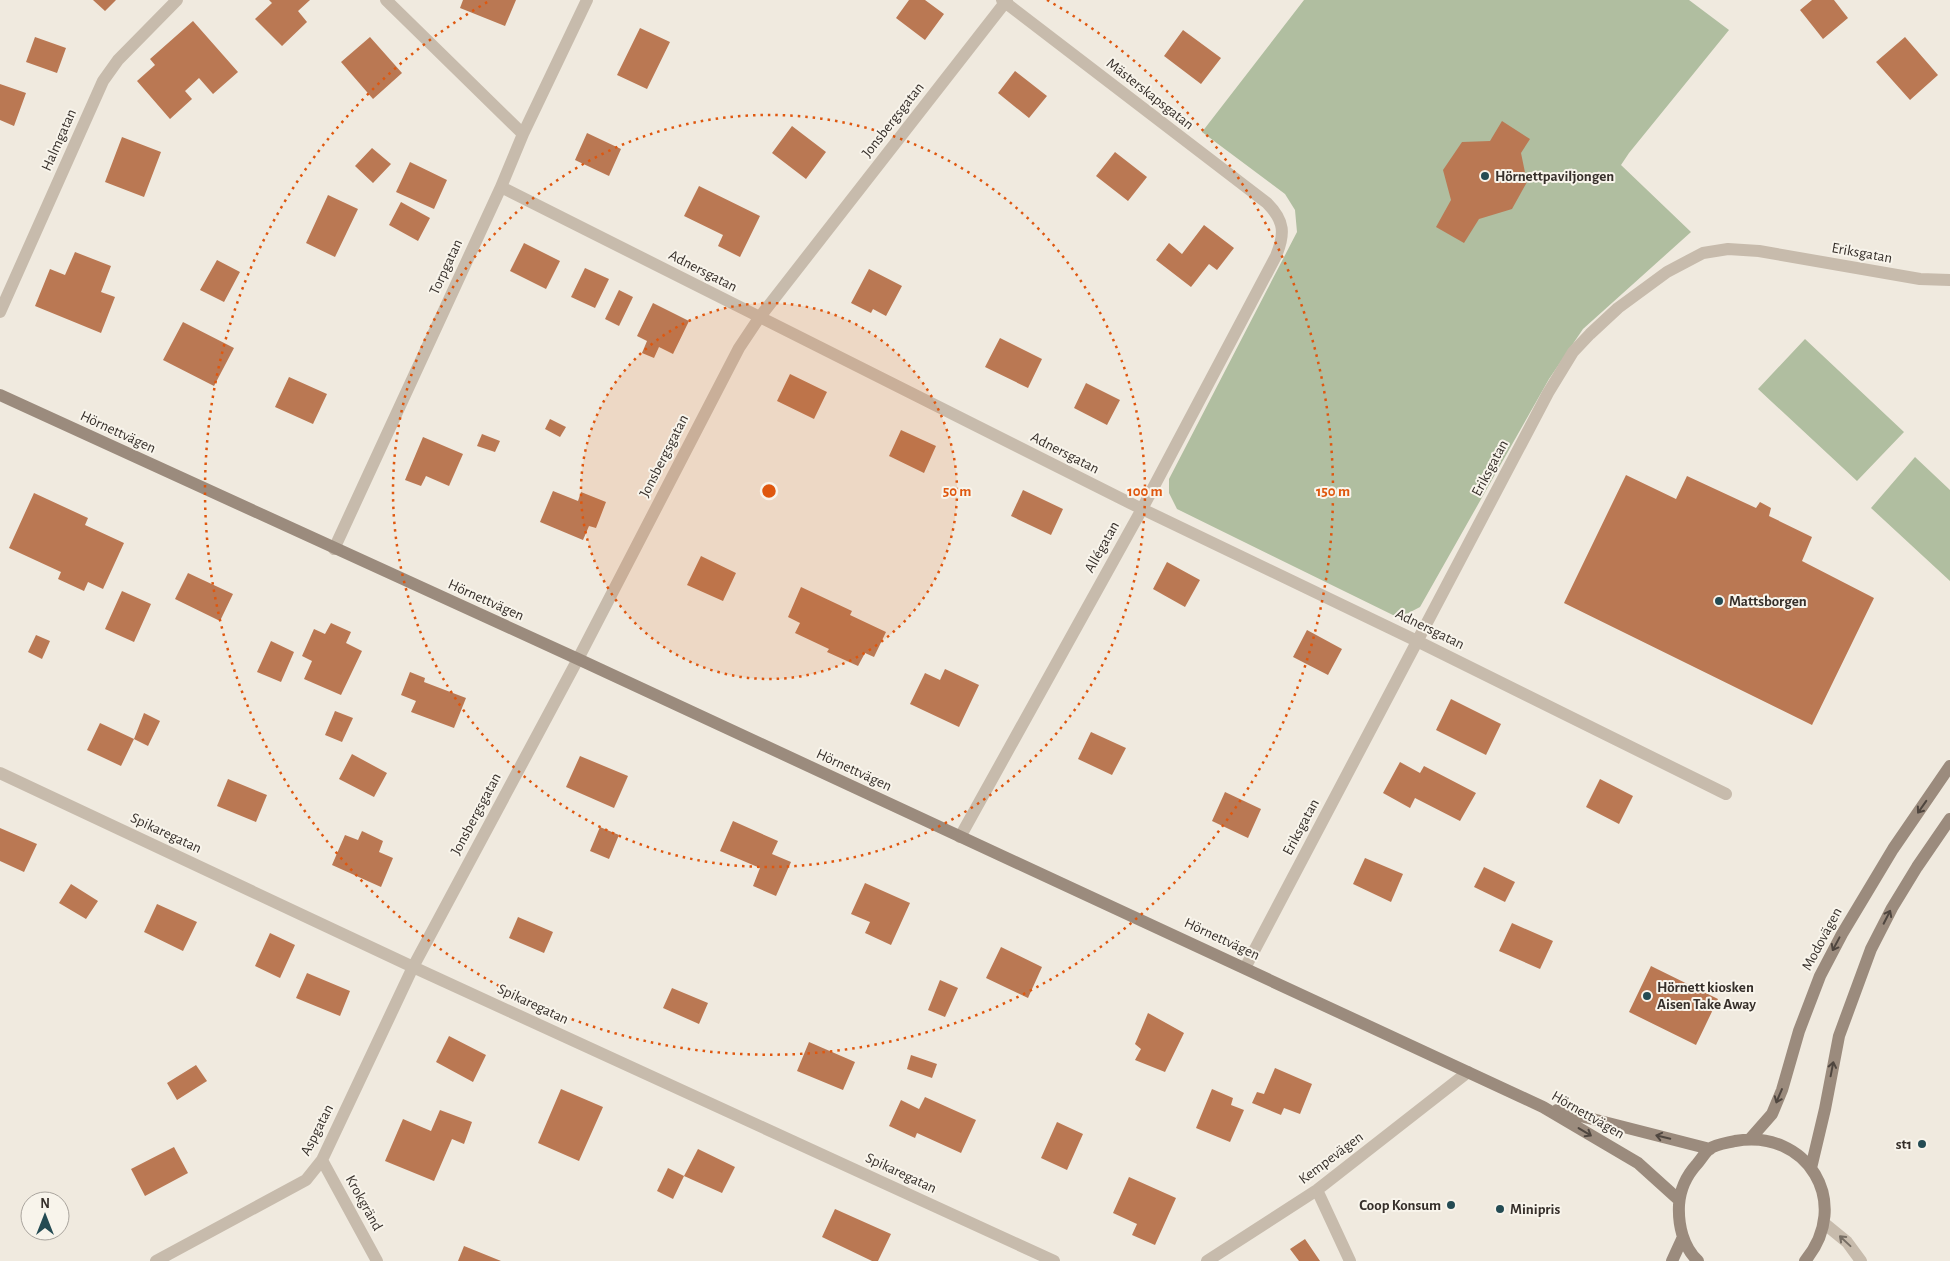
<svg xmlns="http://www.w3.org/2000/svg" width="1950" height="1261" viewBox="0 0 1950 1261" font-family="'Alegreya Sans',sans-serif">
	<rect width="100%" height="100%" fill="#f0eadf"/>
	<!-- green -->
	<path fill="#b0bea0" d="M 1304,0 L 1689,0 L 1729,30 L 1629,153 L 1621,165 L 1691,232 L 1583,329 L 1549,379 L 1420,607 L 1399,618 L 1177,509 L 1169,493 L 1169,479 L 1297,232 L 1295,210 L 1285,194 L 1202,132 Z
		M 1805,339 L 1904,432 L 1857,481 L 1758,389 Z
		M 1915,457 L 1950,490 L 1950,581 L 1871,508 Z"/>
	<!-- building -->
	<path fill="#ba7853" d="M 93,0 L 116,0 L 105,11 Z
		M 269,0 L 310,0 L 298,11 L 307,22 L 282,46 L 255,19 L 272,3 Z
		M 463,0 L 516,0 L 505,26 L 460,8 Z
		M 909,0 L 925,0 L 944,14 L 925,40 L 896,18 Z
		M 1812,0 L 1834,0 L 1848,18 L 1823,39 L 1800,10 Z
		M 193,21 L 238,72 L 213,94 L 199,78 L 185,91 L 192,99 L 170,119 L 137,81 L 155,65 L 150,59 Z
		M 640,28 L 670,42 L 647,89 L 617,75 Z
		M 1183,30 L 1221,58 L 1201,84 L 1164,56 Z
		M 35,37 L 66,48 L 57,73 L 26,62 Z
		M 370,37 L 402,73 L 373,99 L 341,62 Z
		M 1905,37 L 1938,75 L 1910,100 L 1876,62 Z
		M 1015,71 L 1047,96 L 1029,118 L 998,93 Z
		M 0,84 L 26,93 L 14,126 L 0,120 Z
		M 1502,121 L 1530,139 L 1521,153 L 1527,182 L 1512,209 L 1479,219 L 1464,243 L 1436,227 L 1451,200 L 1443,170 L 1462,142 L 1490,141 Z
		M 792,126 L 826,152 L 806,179 L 772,153 Z
		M 587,133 L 621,149 L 609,176 L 575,160 Z
		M 122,137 L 161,152 L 144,197 L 105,182 Z
		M 372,148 L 391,164 L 373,183 L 355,166 Z
		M 1115,152 L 1147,177 L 1128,201 L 1096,176 Z
		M 410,162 L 447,180 L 434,209 L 396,192 Z
		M 699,186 L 760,216 L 740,257 L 718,246 L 723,235 L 684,216 Z
		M 328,195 L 358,209 L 335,257 L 306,243 Z
		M 401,202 L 430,218 L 418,241 L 389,225 Z
		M 1204,225 L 1234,248 L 1217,270 L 1209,264 L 1191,287 L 1156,260 L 1169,243 L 1182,254 Z
		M 524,243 L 560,261 L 546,289 L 510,271 Z
		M 75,252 L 111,266 L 101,292 L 115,297 L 101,333 L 35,306 L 50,269 L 65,275 Z
		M 217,260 L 240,272 L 224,302 L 200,290 Z
		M 585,268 L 609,279 L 595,308 L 571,297 Z
		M 869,269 L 902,286 L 886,316 L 873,309 L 871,313 L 851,303 Z
		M 619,290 L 633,297 L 619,326 L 605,319 Z
		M 653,303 L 689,321 L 673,354 L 659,347 L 654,358 L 642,353 L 647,341 L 637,336 Z
		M 183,322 L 234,348 L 214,386 L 163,360 Z
		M 1000,338 L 1042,359 L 1028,388 L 985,367 Z
		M 790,374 L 827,392 L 814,419 L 777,401 Z
		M 289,377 L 327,394 L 313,424 L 275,407 Z
		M 1086,383 L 1120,400 L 1107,425 L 1074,408 Z
		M 550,419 L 566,427 L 560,437 L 545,429 Z
		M 901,430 L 936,446 L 924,473 L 889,456 Z
		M 482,434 L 500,441 L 495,452 L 477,446 Z
		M 423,437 L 463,454 L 449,486 L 426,476 L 421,486 L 405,480 Z
		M 1626,475 L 1676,499 L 1687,476 L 1756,508 L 1760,502 L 1771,508 L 1769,516 L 1812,537 L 1802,561 L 1874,598 L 1812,725 L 1564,603 Z
		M 1023,490 L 1063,509 L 1051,535 L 1011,516 Z
		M 553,491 L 578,501 L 581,492 L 606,502 L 596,528 L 589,526 L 583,540 L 540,522 Z
		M 34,493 L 88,518 L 85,525 L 124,543 L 103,589 L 88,582 L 84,591 L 58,579 L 61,572 L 9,548 Z
		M 701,556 L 736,573 L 723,601 L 687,585 Z
		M 1167,562 L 1200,580 L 1185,607 L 1153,589 Z
		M 188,573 L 233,594 L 220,621 L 175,599 Z
		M 801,587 L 852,611 L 850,615 L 886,632 L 874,657 L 865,653 L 858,666 L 827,652 L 829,649 L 795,633 L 800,623 L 788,617 Z
		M 122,591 L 151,604 L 134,642 L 105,629 Z
		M 331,623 L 351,632 L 346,643 L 362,651 L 341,695 L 304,679 L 312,661 L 302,656 L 314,629 L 325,634 Z
		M 1307,630 L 1342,649 L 1328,675 L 1293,657 Z
		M 36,635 L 50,641 L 42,659 L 28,652 Z
		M 271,641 L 294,652 L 281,682 L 257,672 Z
		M 945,669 L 979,685 L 959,727 L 910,704 L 925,673 L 940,680 Z
		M 410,672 L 425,678 L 424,682 L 466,698 L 454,728 L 411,712 L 416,701 L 401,695 Z
		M 1451,699 L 1501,724 L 1486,755 L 1436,730 Z
		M 335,711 L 353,718 L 342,742 L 325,735 Z
		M 144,713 L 160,721 L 148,746 L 134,739 Z
		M 100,723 L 134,739 L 121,766 L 87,750 Z
		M 1091,732 L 1126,748 L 1112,775 L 1078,759 Z
		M 352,754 L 387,773 L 374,797 L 339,779 Z
		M 580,756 L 628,776 L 614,808 L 566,787 Z
		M 1400,762 L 1420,773 L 1424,766 L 1476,793 L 1460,821 L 1415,798 L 1410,808 L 1383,793 Z
		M 228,779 L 267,795 L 256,822 L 217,806 Z
		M 1600,779 L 1633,796 L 1619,824 L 1586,807 Z
		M 1225,792 L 1261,809 L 1248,838 L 1212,821 Z
		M 733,821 L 778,841 L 772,854 L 791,862 L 776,896 L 753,886 L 760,868 L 720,851 Z
		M 600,827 L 619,835 L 609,859 L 590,851 Z
		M 0,828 L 37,844 L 24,872 L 0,861 Z
		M 362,831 L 383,841 L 379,852 L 393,858 L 381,887 L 332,865 L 345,835 L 358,840 Z
		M 1365,858 L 1403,874 L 1391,902 L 1353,884 Z
		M 1484,867 L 1515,882 L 1505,902 L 1474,887 Z
		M 865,883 L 910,903 L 891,945 L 865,933 L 870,922 L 851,914 Z
		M 71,884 L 98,901 L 86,919 L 59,903 Z
		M 157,904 L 197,922 L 183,951 L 144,932 Z
		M 518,917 L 553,932 L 544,953 L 509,938 Z
		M 1512,923 L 1553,941 L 1540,969 L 1499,951 Z
		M 270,933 L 295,945 L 280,978 L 255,966 Z
		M 1001,947 L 1042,967 L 1028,998 L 986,978 Z
		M 1651,966 L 1718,999 L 1696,1045 L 1629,1012 Z
		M 307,973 L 350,991 L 340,1016 L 296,998 Z
		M 940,980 L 958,988 L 945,1017 L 928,1010 Z
		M 672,988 L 708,1003 L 699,1024 L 663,1008 Z
		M 1148,1013 L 1184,1033 L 1165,1072 L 1135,1060 L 1141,1049 L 1135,1044 Z
		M 449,1036 L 486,1055 L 473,1082 L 436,1062 Z
		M 809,1042 L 855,1062 L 843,1090 L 797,1071 Z
		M 911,1055 L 937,1064 L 932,1078 L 907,1069 Z
		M 196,1065 L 207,1081 L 177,1100 L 167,1083 Z
		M 1275,1068 L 1312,1084 L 1300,1114 L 1284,1108 L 1281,1115 L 1252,1103 L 1257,1092 L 1264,1094 Z
		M 561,1089 L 603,1107 L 579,1161 L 538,1143 Z
		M 1212,1089 L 1233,1098 L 1231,1105 L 1244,1110 L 1230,1142 L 1196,1128 Z
		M 925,1097 L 976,1120 L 961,1153 L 917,1133 L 915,1138 L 889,1126 L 901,1100 L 919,1109 Z
		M 440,1110 L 472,1122 L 464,1144 L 452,1139 L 434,1181 L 385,1161 L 403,1119 L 431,1131 Z
		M 1057,1122 L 1083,1134 L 1067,1170 L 1041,1158 Z
		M 174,1147 L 188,1173 L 145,1196 L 131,1169 Z
		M 698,1149 L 735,1167 L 722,1193 L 684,1176 Z
		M 668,1168 L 684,1176 L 673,1199 L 657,1191 Z
		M 1129,1177 L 1176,1198 L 1155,1245 L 1132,1235 L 1137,1224 L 1113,1213 Z
		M 835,1209 L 891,1234 L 878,1261 L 872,1261 L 822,1237 Z
		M 1305,1239 L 1320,1261 L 1299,1261 L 1290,1249 Z
		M 464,1246 L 501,1261 L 458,1261 Z"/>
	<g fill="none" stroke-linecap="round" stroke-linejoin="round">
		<!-- street -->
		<path stroke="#c7bbac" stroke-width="12" d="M 386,0 L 523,134
			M 501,187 L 1142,509 L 1417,641 L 1726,794
			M 0,312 L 103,81 L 118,60 L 177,0
			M 334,549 L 501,187 L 523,134 L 587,0
			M 0,773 L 413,967 L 1054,1261
			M 960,837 L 1142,509 L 1276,256 C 1285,234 1285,221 1267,203 L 1002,0
			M 1245,968 L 1548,393 L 1573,352 L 1590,334 L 1618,308 L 1667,272 L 1703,253 L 1728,249 L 1759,251 L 1920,279 L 1950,280
			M 322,1160 L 377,1261
			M 1317,1190 L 1350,1261
			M 1825,1224 L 1847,1242 L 1861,1261
			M 156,1261 L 306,1180 L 322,1160 L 413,967 L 578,659 L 739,348 L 759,318 L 1007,0
			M 1207,1261 L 1317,1190 L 1468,1072"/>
		<!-- secondary -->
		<path stroke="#9b8b7d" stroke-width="12" d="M 0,395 L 578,659 L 1543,1107 L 1638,1163 L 1679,1200
			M 1557,1110 L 1710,1149
			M 1750,1139 L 1772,1114 L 1782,1090 L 1799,1031 L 1820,976 L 1842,934 L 1893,849 L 1950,766
			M 1811,1168 L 1825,1109 L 1839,1036 L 1871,949 L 1892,908 L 1917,867 L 1950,819
			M 1672,1261 L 1683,1237
			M 1698,1261 C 1683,1247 1678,1225 1679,1205 C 1680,1190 1687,1175 1697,1164 C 1701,1159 1705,1153 1709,1149 C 1716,1144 1727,1143 1735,1141 C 1807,1128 1853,1203 1805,1261"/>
	</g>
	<!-- one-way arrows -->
	<defs><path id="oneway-shaft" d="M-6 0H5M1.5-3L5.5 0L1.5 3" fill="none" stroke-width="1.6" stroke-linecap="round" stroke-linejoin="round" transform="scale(1.25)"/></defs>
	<g stroke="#4f463f">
		<use href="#oneway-shaft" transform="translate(1922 807) rotate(125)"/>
		<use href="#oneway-shaft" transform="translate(1887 917) rotate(-63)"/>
		<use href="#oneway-shaft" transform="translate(1836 944) rotate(118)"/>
		<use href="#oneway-shaft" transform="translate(1832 1069) rotate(-79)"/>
		<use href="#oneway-shaft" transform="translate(1779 1096) rotate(113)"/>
		<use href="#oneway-shaft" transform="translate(1585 1132) rotate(31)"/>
		<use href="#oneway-shaft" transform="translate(1663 1137) rotate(-166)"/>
	</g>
	<use stroke="#776e64" href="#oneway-shaft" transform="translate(1845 1241) rotate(-137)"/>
	<!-- distance rings -->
	<circle cx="769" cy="491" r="188" fill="#df570e" fill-opacity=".12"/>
	<g fill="none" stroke="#df570e" stroke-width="2.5" stroke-dasharray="2.5 5">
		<circle cx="769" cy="491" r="188"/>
		<circle cx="769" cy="491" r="376"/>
		<path d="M1047 0A564 564 0 1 1 491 0"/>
	</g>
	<!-- markers -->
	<g fill="#244b53" stroke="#f8f4eb" stroke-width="2">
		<circle cx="1485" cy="176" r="5"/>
		<circle cx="1719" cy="601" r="5"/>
		<circle cx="1647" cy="996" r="5"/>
		<circle cx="1922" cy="1144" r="5"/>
		<circle cx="1451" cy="1205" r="5"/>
		<circle cx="1500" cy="1209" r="5"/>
	</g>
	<g text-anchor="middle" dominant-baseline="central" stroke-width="4" stroke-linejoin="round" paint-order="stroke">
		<!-- street labels -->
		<g font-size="15" fill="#362f2a" stroke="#f8f4eb">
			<text transform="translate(1150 94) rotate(38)">Mästerskapsgatan</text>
			<text transform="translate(893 120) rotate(-52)">Jonsbergsgatan</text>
			<text transform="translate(59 140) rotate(-66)">Halmgatan</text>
			<text transform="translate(1862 253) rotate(10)">Eriksgatan</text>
			<text transform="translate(446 267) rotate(-65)">Torpgatan</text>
			<text transform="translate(703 271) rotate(27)">Adnersgatan</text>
			<text transform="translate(118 432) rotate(25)">Hörnettvägen</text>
			<text transform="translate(1065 453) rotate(27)">Adnersgatan</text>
			<text transform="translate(664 456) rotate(-63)">Jonsbergsgatan</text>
			<text transform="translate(1490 468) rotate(-62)">Eriksgatan</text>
			<text transform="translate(1102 547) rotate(-61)">Allégatan</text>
			<text transform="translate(486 600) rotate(24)">Hörnettvägen</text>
			<text transform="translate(1430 629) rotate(26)">Adnersgatan</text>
			<text transform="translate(854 770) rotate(25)">Hörnettvägen</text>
			<text transform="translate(476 814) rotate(-62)">Jonsbergsgatan</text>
			<text transform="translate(1301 827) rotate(-62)">Eriksgatan</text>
			<text transform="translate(166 833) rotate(25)">Spikaregatan</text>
			<text transform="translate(1222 939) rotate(25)">Hörnettvägen</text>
			<text transform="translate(1822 939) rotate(-62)">Modovägen</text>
			<text transform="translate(533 1004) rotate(25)">Spikaregatan</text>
			<text transform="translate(1588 1115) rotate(30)">Hörnettvägen</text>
			<text transform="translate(317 1130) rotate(-63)">Aspgatan</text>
			<text transform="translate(1331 1158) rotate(-37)">Kempevägen</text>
			<text transform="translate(901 1173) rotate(25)">Spikaregatan</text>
			<text transform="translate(364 1203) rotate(61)">Krokgränd</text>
		</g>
		<!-- poi labels -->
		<g font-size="15" font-weight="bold" fill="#362f2a" stroke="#f8f4eb" text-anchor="start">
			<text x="1495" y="176">Hörnettpaviljongen</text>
			<text x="1729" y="601">Mattsborgen</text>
			<text x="1657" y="987">Hörnett kiosken<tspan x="1657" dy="17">Aisen Take Away</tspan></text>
			<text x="1912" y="1144" text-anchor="end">st1</text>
			<text x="1441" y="1205" text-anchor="end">Coop Konsum</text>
			<text x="1510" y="1209">Minipris</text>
		</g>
	</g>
	<circle cx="769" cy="491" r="8" fill="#df570e" stroke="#f8f4eb" stroke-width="2.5"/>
	<g font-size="15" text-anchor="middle" font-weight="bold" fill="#df570e" stroke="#f8f4eb" stroke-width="4" stroke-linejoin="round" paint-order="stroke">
		<text x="957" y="496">50 m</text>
		<text x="1145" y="496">100 m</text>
		<text x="1333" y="496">150 m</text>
	</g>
	<!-- north arrow -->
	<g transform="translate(45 1216)"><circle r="24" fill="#f8f4eb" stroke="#aaa59e"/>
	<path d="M0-4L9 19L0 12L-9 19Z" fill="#244b53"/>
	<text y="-8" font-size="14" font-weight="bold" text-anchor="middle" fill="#362f2a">N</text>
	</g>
</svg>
